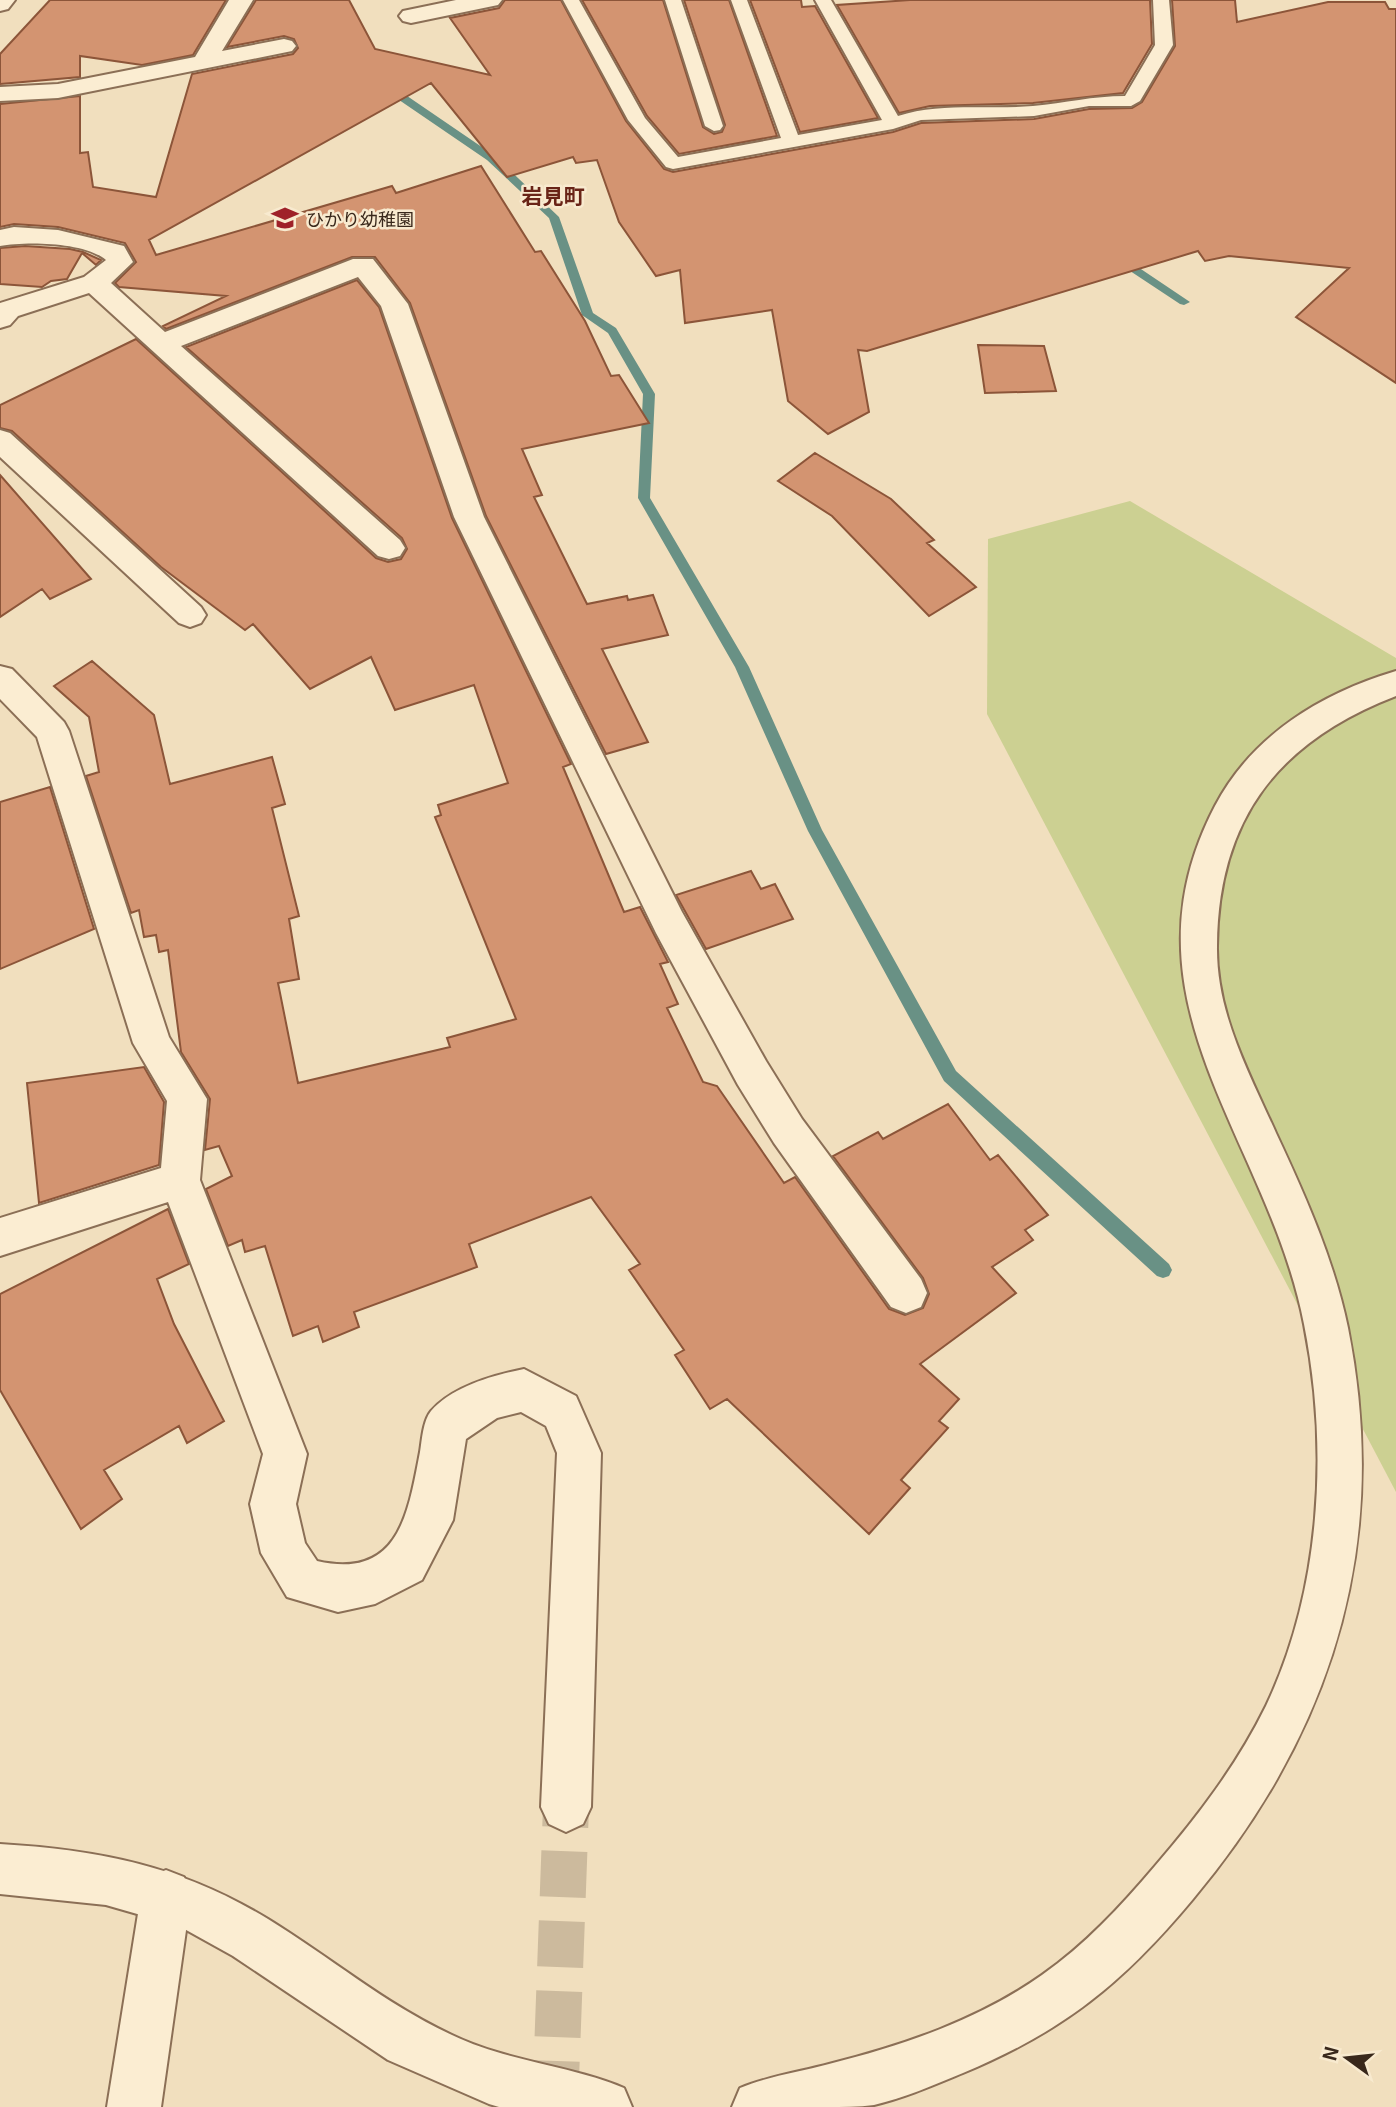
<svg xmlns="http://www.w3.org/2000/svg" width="1396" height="2107" viewBox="0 0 1396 2107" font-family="Georgia,'Noto Sans JP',serif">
	<rect width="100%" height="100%" fill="#f1dfbe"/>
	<!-- green -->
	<path fill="#ccd092" d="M 1130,501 L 1396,658 L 1396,1492 L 987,714 L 988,539 Z"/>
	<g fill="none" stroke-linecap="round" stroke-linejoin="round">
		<!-- stream -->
		<path fill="#699185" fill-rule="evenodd" d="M 251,56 L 282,59 L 287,62 L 282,65 L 248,61 L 248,57 Z
			M 383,85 L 391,85 L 495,156 L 559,217 L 593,313 L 616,328 L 655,394 L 650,498 L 749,667 L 822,830 L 956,1071 L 1169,1264 L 1172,1270 L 1169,1276 L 1163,1278 L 1157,1276 L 944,1081 L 808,831 L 735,667 L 638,498 L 643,394 L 608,333 L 582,315 L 549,218 L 487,160 L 383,89 Z
			M 1115,257 L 1123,257 L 1190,302 L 1184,305 L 1180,304 L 1115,261 Z"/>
	</g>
	<!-- building -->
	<path fill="#d39471" stroke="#8c5539" stroke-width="2" d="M 50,0 L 226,0 L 193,55 L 142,65 L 80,56 L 80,77 L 0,84 L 0,54 Z
		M 256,0 L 349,0 L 375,49 L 490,75 L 450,18 L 499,8 L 505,0 L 561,0 L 626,121 L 664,169 L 673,172 L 893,132 L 921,123 L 1034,119 L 1089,109 L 1132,108 L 1142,102 L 1175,46 L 1172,0 L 1235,0 L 1237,22 L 1328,2 L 1385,2 L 1389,9 L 1396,9 L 1396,383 L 1296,317 L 1349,268 L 1229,256 L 1205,261 L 1198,251 L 867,351 L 858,350 L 869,412 L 828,434 L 788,401 L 772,310 L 685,323 L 680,270 L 656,276 L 619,222 L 597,160 L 576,163 L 573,157 L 507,177 L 431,83 L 149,240 L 156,255 L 392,186 L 396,193 L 481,166 L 535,252 L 541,251 L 585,321 L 611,376 L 619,375 L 649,423 L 522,449 L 542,495 L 534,497 L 587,604 L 627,596 L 628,600 L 653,595 L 668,635 L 602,649 L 648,742 L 606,754 L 486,516 L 410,303 L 375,257 L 352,257 L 166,329 L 163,326 L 226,296 L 119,287 L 115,283 L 136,262 L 125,243 L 58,227 L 14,224 L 0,227 L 0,104 L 80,96 L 80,153 L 88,152 L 93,187 L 156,197 L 192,74 L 293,54 L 298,48 L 294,39 L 284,36 L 227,47 Z
		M 582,0 L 663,0 L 703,127 L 714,134 L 722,132 L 725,125 L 684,0 L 729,0 L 777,136 L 679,154 L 647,116 Z
		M 750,0 L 801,0 L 802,7 L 815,6 L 878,118 L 800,132 Z
		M 910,0 L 1150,0 L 1152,44 L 1123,93 L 1033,103 L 930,106 L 899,113 L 837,5 Z
		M 25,246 L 70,249 L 83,252 L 101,260 L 96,265 L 82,253 L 67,279 L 51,281 L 42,287 L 0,284 L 0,248 Z
		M 357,280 L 379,307 L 452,518 L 571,764 L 563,767 L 624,912 L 640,907 L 668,962 L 660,964 L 678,1004 L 667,1008 L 703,1082 L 717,1086 L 784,1183 L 795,1177 L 889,1309 L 905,1315 L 923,1308 L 929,1294 L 923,1278 L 833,1156 L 878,1132 L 883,1139 L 948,1104 L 990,1160 L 998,1155 L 1048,1215 L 1025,1230 L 1033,1240 L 992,1267 L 1016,1293 L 920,1364 L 959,1399 L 939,1421 L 948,1428 L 901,1480 L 910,1488 L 869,1534 L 727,1399 L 710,1409 L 675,1355 L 684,1350 L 629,1270 L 640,1264 L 591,1197 L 469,1244 L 477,1267 L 354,1312 L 359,1327 L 323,1342 L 318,1326 L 293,1336 L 265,1246 L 245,1252 L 242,1240 L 228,1246 L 206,1189 L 232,1176 L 219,1146 L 205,1150 L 210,1099 L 181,1052 L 168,950 L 159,952 L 156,935 L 144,937 L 139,910 L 131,913 L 86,776 L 99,772 L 89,717 L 54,686 L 92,661 L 154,715 L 170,784 L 272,757 L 285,804 L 272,808 L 299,916 L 289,919 L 299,979 L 278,983 L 298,1083 L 450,1047 L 447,1038 L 516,1019 L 435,817 L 441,815 L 438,805 L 508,783 L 474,685 L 395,710 L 371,657 L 310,689 L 253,624 L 245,630 L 161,567 L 12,431 L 0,428 L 0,405 L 136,339 L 376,558 L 388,562 L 401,559 L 407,549 L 402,538 L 186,347 Z
		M 978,345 L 1044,346 L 1056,391 L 985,393 Z
		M 815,453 L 891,499 L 934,540 L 927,543 L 976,587 L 929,616 L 832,516 L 778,481 Z
		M 0,475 L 91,579 L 50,599 L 42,589 L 0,617 Z
		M 50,787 L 94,929 L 0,969 L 0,802 Z
		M 751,871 L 761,889 L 775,884 L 793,919 L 706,949 L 676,895 Z
		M 144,1067 L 164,1102 L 159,1165 L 39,1203 L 27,1083 Z
		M 168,1209 L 189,1264 L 157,1279 L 174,1324 L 224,1421 L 187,1443 L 179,1426 L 104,1470 L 122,1499 L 81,1529 L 0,1390 L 0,1294 Z"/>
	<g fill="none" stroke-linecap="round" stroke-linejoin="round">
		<!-- minor-tunnel -->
		<path stroke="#ccba9d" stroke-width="46" stroke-dasharray="46 24" stroke-linecap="butt" d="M 555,2107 L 566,1807"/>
		<!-- service casing -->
		<g stroke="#8b6f56" stroke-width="4">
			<path id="service" d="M 563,0 L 579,0 L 645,118 L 678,157 L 781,138 L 731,0 L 747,0 L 798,135 L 882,120 L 815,0 L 831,0 L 898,116 C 940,102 989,110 1033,106 C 1065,103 1093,96 1125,96 L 1155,45 L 1153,0 L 1169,0 L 1173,45 L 1140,101 L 1131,106 L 1089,106 L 1034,116 L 921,120 L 893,129 L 673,169 L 666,167 L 628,120 Z
				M 665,0 L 681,0 L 723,126 L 720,130 L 714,131 L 705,126 Z"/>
		</g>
		<!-- minor casing -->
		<g stroke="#8b6f56" stroke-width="4">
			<path id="minor" d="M 0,0 L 15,0 L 8,9 L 0,11 Z
				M 229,0 L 253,0 L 222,51 L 284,39 L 292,41 L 296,46 L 292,51 L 58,98 L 0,101 L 0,87 L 58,84 L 195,57 Z
				M 456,0 L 502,0 L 498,5 L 411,23 L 403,21 L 399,16 L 403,11 Z
				M 14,227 L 58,230 L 124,246 L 133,262 L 111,283 L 165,332 L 353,259 L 373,259 L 408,304 L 484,517 L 682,912 L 766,1061 L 802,1119 L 921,1279 L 927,1293 L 921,1307 L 906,1313 L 891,1307 L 774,1143 L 738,1085 L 656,933 L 454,517 L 381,306 L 358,277 L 181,346 L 400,540 L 405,548 L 400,556 L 389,559 L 378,556 L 89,293 L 18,316 L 10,325 L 0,328 L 0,303 L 84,277 L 106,260 C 85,242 26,241 0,246 L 0,230 Z
				M 0,430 L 10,433 L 201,607 L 206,615 L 201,623 L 190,627 L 179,623 L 0,457 Z
				M 0,666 L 12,669 L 64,722 L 69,731 L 169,1037 L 207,1099 L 200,1180 L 307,1454 L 296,1504 L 305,1543 L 317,1561 C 399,1580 408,1514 420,1452 C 422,1439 423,1421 431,1411 C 453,1386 494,1375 524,1369 L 576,1396 L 601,1453 L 591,1807 L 583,1824 L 566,1832 L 549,1824 L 541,1807 L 557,1453 L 546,1426 L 521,1412 L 497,1418 L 466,1439 L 453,1520 L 422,1580 L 375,1604 L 338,1612 L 287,1597 L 261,1553 L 250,1504 L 263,1454 L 168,1202 L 0,1256 L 0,1218 L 161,1168 L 167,1101 L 133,1043 L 37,737 L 0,699 Z
				M 166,1870 L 184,1877 L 191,1895 L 161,2107 L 107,2107 L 141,1895 L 148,1877 Z"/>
		</g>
		<!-- tertiary casing -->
		<g stroke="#8b6f56" stroke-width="4">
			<path id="tertiary" d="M 1396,671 L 1396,696 C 1279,741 1218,818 1217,946 C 1216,1013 1249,1073 1276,1133 C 1305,1195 1334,1260 1348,1328 C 1391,1544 1333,1732 1193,1899 C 1123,1983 1064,2031 963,2073 C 934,2085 904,2098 874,2105 C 859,2107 842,2107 827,2107 C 795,2107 764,2107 732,2107 L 740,2088 C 769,2076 799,2072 829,2064 C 904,2045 978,2020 1042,1975 C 1085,1945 1121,1906 1155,1866 C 1198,1816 1237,1765 1266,1706 C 1321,1590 1329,1449 1304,1324 C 1268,1138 1113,1002 1215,806 C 1252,735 1322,693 1396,671 Z
				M 0,1844 C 100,1850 181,1866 268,1919 C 330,1957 385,2004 452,2035 C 508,2062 569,2065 624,2088 L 632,2107 L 499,2107 L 489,2104 L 388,2060 L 233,1956 L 179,1926 L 106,1905 L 0,1894 Z"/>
		</g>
		<!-- service -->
		<use href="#service" fill="#fbedd2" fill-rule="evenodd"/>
		<!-- minor -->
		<use href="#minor" fill="#fbedd2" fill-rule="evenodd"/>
		<!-- tertiary -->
		<use href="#tertiary" fill="#fbedd2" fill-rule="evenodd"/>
	</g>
	<!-- icons -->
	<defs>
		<g id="school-bare" transform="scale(2.1)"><path d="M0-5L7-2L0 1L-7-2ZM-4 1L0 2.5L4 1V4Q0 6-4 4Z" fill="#9f2129" stroke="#f8eacf" stroke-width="2.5" paint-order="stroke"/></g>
	</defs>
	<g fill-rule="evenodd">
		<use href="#school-bare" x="285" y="218"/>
	</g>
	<g text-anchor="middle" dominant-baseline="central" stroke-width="5" stroke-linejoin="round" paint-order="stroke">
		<!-- far-poi labels -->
		<g font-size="18" fill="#39281b" stroke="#f8eacf" text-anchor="start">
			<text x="306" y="218">ひかり幼稚園</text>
		</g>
		<!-- far-quarter labels -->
		<g font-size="21" font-weight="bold" fill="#692417" stroke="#f8eacf">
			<text x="553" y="195">岩見町</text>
		</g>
	</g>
	<!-- north arrow -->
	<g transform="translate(1347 2058) rotate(285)" stroke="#f8eacf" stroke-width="5" paint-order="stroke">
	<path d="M0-5L12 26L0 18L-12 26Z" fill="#39281b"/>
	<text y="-10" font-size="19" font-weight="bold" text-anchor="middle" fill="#39281b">N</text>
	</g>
</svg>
